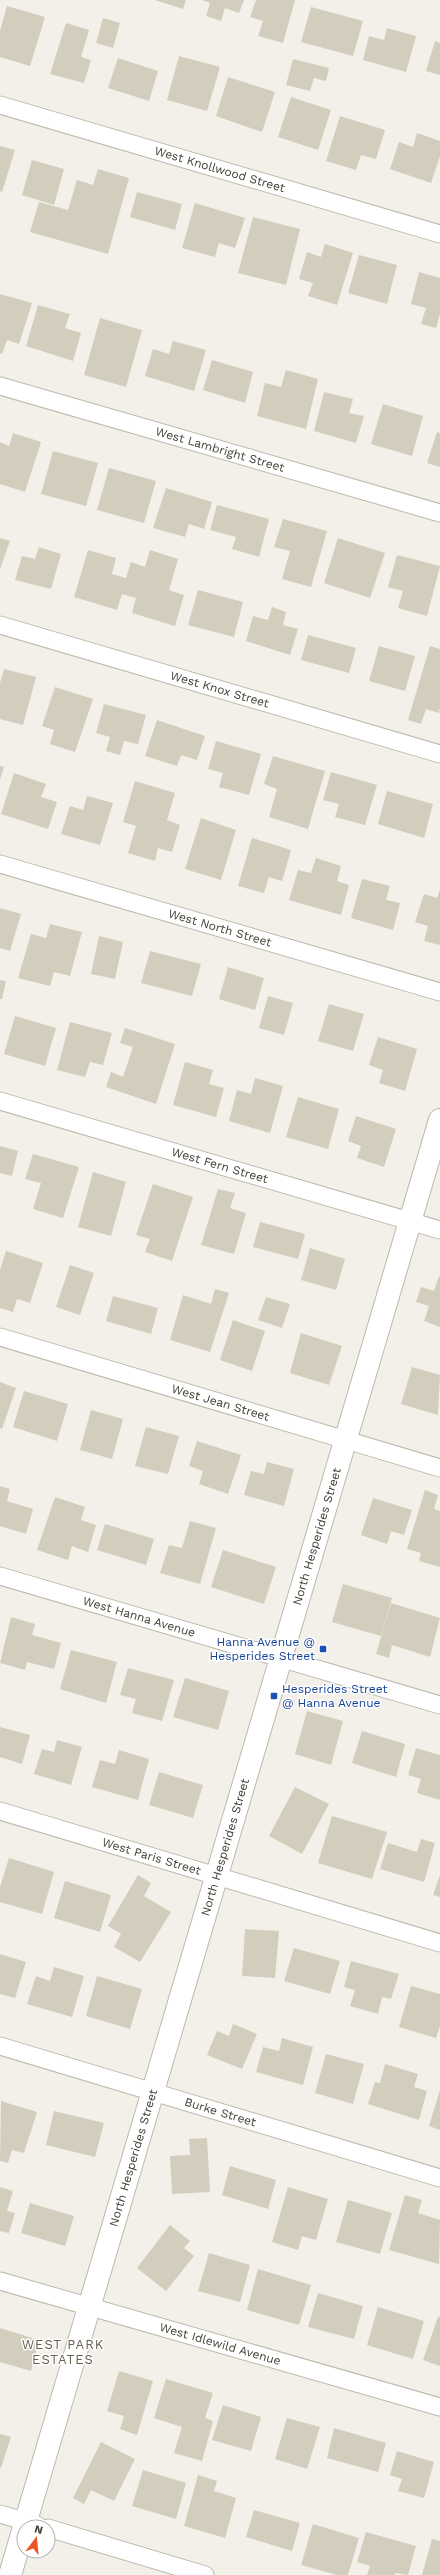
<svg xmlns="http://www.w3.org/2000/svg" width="440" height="2575" viewBox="0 0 440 2575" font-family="'Work Sans',sans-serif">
	<rect width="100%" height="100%" fill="#f2f0e8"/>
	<!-- building -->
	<path fill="#d3cdbe" d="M 155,0 L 186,0 L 183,9 Z
		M 202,0 L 244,0 L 239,13 L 225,8 L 221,21 L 206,16 L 210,3 Z
		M 256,0 L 295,0 L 283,43 L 258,36 L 263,21 L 250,17 Z
		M 7,6 L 45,17 L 30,66 L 0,57 L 0,31 Z
		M 311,7 L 363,21 L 353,56 L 301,42 Z
		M 103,18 L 120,23 L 113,48 L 96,43 Z
		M 66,23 L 89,30 L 81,57 L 91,60 L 84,83 L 50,74 Z
		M 387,28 L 416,36 L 406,72 L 363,60 L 369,36 L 384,40 Z
		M 435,41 L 440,43 L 440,75 L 426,71 Z
		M 179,56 L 220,67 L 207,111 L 167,100 Z
		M 118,58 L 158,71 L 149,101 L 108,88 Z
		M 293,59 L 329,68 L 326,81 L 314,78 L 310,91 L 286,85 Z
		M 228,77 L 275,92 L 262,132 L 216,116 Z
		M 291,97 L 331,110 L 318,150 L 278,137 Z
		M 340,116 L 385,130 L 376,159 L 361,155 L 356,170 L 326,161 Z
		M 417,133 L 440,141 L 440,156 L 431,183 L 390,169 L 399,142 L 413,147 Z
		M 0,146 L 15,150 L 2,192 L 0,191 Z
		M 32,160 L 64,169 L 54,205 L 22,195 Z
		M 98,169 L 129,178 L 108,254 L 30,232 L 39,202 L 68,210 L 77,180 L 93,185 Z
		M 137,192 L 182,204 L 175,230 L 130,217 Z
		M 195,203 L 245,218 L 235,248 L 219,243 L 215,257 L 182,248 Z
		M 253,217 L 300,229 L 286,285 L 238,273 Z
		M 325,244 L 353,253 L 337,305 L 308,296 L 313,283 L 299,279 L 307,252 L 321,257 Z
		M 359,255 L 397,265 L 387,304 L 348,293 Z
		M 419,272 L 440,278 L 440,314 L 436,328 L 421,324 L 426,308 L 411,304 Z
		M 0,294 L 32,303 L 19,344 L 7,340 L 2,354 L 0,353 Z
		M 38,305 L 70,314 L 65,328 L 81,333 L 73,361 L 26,346 Z
		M 100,318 L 142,330 L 126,387 L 84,375 Z
		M 173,341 L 206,350 L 194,391 L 145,376 L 153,349 L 169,354 Z
		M 212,360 L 253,372 L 245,403 L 203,390 Z
		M 286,370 L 318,379 L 306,429 L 257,416 L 265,383 L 281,387 Z
		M 324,392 L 353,399 L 349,413 L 364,416 L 356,443 L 314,431 Z
		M 383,404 L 423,416 L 412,456 L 371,444 Z
		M 437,432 L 440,433 L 440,467 L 427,463 Z
		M 13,433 L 41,442 L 25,492 L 0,484 L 0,442 L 9,446 Z
		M 53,451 L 98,463 L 86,506 L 41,494 Z
		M 109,468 L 156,481 L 144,523 L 97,510 Z
		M 166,488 L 212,502 L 204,529 L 189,524 L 185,537 L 153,528 Z
		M 217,505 L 269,519 L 259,557 L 232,549 L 236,537 L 210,530 Z
		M 283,519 L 327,531 L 311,587 L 282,579 L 290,551 L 274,547 Z
		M 0,538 L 10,541 L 0,569 Z
		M 338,538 L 385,553 L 370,598 L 324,583 Z
		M 39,547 L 61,554 L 51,589 L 15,580 L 22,556 L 35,559 Z
		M 88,550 L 116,558 L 112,574 L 126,578 L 131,562 L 145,567 L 150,550 L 178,559 L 169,590 L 184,595 L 175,626 L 132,613 L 136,598 L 122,594 L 117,610 L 74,597 Z
		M 397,555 L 440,566 L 427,616 L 398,608 L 403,591 L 388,587 Z
		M 198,590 L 243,602 L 234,637 L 188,625 Z
		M 272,607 L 286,612 L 283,625 L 298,629 L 290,655 L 246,641 L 253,616 L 268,620 Z
		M 308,635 L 356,648 L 349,673 L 301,660 Z
		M 379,646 L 415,656 L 405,691 L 369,681 Z
		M 430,646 L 440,649 L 440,708 L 439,713 L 426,709 L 421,724 L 408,720 Z
		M 4,669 L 36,677 L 23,725 L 0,719 L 0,683 Z
		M 55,687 L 93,699 L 75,752 L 50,744 L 54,730 L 42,726 Z
		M 104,704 L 146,715 L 138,744 L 124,741 L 120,755 L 106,751 L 110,737 L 96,733 Z
		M 157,720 L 205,736 L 197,760 L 181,755 L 177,766 L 145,756 Z
		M 216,741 L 261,754 L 249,795 L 219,787 L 223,773 L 208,769 Z
		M 273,756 L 325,771 L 308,829 L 269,817 L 277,789 L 264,784 Z
		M 0,766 L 4,767 L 0,780 Z
		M 331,772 L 377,785 L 365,825 L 335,817 L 339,804 L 323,800 Z
		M 14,773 L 46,784 L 41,797 L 57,802 L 48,829 L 1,814 Z
		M 135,781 L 175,793 L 167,820 L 180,825 L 172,852 L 158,848 L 155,861 L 128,853 L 136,826 L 123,822 Z
		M 387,791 L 433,804 L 424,838 L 378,824 Z
		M 87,796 L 113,803 L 100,845 L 61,834 L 70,806 L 83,810 Z
		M 201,818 L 236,830 L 221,880 L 185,869 Z
		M 252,838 L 291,850 L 282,881 L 269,877 L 264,893 L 238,886 Z
		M 316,858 L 341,866 L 337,881 L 349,885 L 341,915 L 289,900 L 298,870 L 311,873 Z
		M 362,879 L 390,886 L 386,900 L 400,903 L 393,930 L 351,918 Z
		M 440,889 L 440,945 L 424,941 L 428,926 L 415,922 L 424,894 L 437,898 Z
		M 0,908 L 21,914 L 10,951 L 0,948 Z
		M 50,924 L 82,932 L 70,976 L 54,972 L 50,986 L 18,978 L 31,934 L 46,938 Z
		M 99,936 L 123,942 L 115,979 L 91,974 Z
		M 150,951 L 201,964 L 192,996 L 141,983 Z
		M 228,967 L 264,978 L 255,1010 L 219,999 Z
		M 0,980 L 6,981 L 2,999 L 0,999 Z
		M 268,996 L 293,1003 L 284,1035 L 259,1028 Z
		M 329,1004 L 364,1014 L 353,1051 L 318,1041 Z
		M 15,1016 L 56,1028 L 45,1066 L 4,1054 Z
		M 70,1022 L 112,1033 L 103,1065 L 90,1062 L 85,1077 L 57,1070 Z
		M 125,1028 L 175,1044 L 156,1104 L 106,1087 L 111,1072 L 123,1077 L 133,1047 L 120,1043 Z
		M 378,1037 L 417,1049 L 405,1091 L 379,1083 L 383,1070 L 369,1065 Z
		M 185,1062 L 213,1070 L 209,1084 L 224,1088 L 216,1117 L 173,1105 Z
		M 255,1078 L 283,1086 L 270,1133 L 229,1121 L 237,1090 L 251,1094 Z
		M 298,1097 L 339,1109 L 328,1149 L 286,1137 Z
		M 356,1116 L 396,1129 L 384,1167 L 357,1158 L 361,1146 L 348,1141 Z
		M 0,1146 L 18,1151 L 12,1176 L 0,1173 Z
		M 33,1154 L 79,1167 L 63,1218 L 33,1209 L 41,1183 L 25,1179 Z
		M 93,1172 L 126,1182 L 111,1236 L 78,1227 Z
		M 153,1184 L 193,1197 L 172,1261 L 145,1252 L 150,1239 L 136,1235 Z
		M 218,1189 L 235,1193 L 230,1208 L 246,1213 L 234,1254 L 201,1245 Z
		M 260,1222 L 305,1234 L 298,1259 L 253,1247 Z
		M 310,1248 L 345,1259 L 336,1290 L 301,1280 Z
		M 6,1251 L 43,1263 L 30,1303 L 17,1299 L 13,1312 L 0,1308 L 0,1270 Z
		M 70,1265 L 94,1273 L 80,1315 L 56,1307 Z
		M 439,1276 L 440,1277 L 440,1327 L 424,1321 L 429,1306 L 416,1302 L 421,1287 L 434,1291 Z
		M 215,1289 L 229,1293 L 210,1352 L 170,1340 L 183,1295 L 211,1304 Z
		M 113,1296 L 158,1308 L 151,1334 L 106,1321 Z
		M 266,1297 L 290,1304 L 282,1328 L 258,1320 Z
		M 233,1320 L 265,1331 L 252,1371 L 220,1360 Z
		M 301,1333 L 342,1346 L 329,1385 L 290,1373 Z
		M 412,1367 L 440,1375 L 438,1415 L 401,1404 Z
		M 0,1382 L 16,1388 L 2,1429 L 0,1428 Z
		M 24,1391 L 68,1404 L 57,1441 L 13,1427 Z
		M 91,1410 L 123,1419 L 112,1459 L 80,1450 Z
		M 146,1427 L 179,1436 L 168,1474 L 135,1466 Z
		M 197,1441 L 241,1455 L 228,1494 L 199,1484 L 203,1471 L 189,1466 Z
		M 267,1462 L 294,1469 L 284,1506 L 244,1495 L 251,1471 L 264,1474 Z
		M 0,1486 L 10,1489 L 7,1501 L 33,1509 L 26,1534 L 0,1526 Z
		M 425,1490 L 438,1495 L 434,1509 L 440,1511 L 440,1567 L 419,1561 L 421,1553 L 407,1549 Z
		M 55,1497 L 85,1507 L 81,1520 L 96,1525 L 88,1552 L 72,1546 L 68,1560 L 37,1550 Z
		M 373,1498 L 412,1510 L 404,1535 L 391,1531 L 387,1544 L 361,1535 Z
		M 190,1521 L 216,1528 L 200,1584 L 160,1573 L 169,1545 L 182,1548 Z
		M 105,1524 L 154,1539 L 146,1565 L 97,1550 Z
		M 223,1550 L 276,1567 L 264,1604 L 211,1587 Z
		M 343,1584 L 392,1598 L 381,1636 L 332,1622 Z
		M 391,1603 L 440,1618 L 430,1657 L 392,1645 L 389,1658 L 376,1654 Z
		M 11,1617 L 35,1624 L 32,1635 L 61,1643 L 54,1669 L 27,1662 L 25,1670 L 0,1663 Z
		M 71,1650 L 117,1662 L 106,1703 L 60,1689 Z
		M 128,1668 L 174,1680 L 162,1721 L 132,1713 L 136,1699 L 120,1695 Z
		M 185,1678 L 229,1691 L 218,1730 L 173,1717 Z
		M 307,1711 L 343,1721 L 331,1765 L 295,1754 Z
		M 0,1727 L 30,1735 L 22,1764 L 0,1757 Z
		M 362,1731 L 405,1744 L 396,1777 L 352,1763 Z
		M 57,1740 L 82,1747 L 71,1785 L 34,1774 L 42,1749 L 54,1752 Z
		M 416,1748 L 440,1755 L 440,1800 L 417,1793 L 421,1779 L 408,1775 Z
		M 119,1750 L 149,1759 L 138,1800 L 92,1787 L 100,1760 L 115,1764 Z
		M 159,1772 L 203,1785 L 193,1818 L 149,1805 Z
		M 295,1787 L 329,1804 L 302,1854 L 269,1836 Z
		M 332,1816 L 387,1832 L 372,1879 L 318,1863 Z
		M 421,1839 L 435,1843 L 424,1882 L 380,1869 L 388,1843 L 417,1852 Z
		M 9,1858 L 54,1872 L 42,1914 L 0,1902 L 0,1887 Z
		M 138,1875 L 151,1883 L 144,1896 L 171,1912 L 140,1962 L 114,1947 L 121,1934 L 108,1926 Z
		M 440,1875 L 440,1897 L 433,1895 Z
		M 65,1881 L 111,1895 L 100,1932 L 54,1918 Z
		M 245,1929 L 279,1931 L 275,1978 L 242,1976 Z
		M 294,1948 L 340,1961 L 330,1994 L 284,1981 Z
		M 0,1954 L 26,1962 L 15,1998 L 0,1994 Z
		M 351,1961 L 399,1974 L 391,1999 L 382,1997 L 378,2014 L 350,2006 L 355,1990 L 344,1987 Z
		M 54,1967 L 84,1976 L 72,2017 L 27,2004 L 36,1976 L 50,1981 Z
		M 97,1976 L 142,1989 L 130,2029 L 86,2016 Z
		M 411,1986 L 440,1994 L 440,2026 L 436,2038 L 399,2027 Z
		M 233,2024 L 257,2034 L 242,2069 L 207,2055 L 217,2031 L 229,2036 Z
		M 282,2038 L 313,2047 L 303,2085 L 256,2072 L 263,2047 L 279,2051 Z
		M 326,2054 L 364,2064 L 353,2104 L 315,2093 Z
		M 385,2064 L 418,2074 L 414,2087 L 427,2091 L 419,2120 L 368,2104 L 375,2082 L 380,2083 Z
		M 440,2090 L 440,2130 L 429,2126 Z
		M 1,2101 L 37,2112 L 24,2153 L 12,2150 L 8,2163 L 0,2161 Z
		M 54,2111 L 104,2123 L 95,2157 L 46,2145 Z
		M 207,2138 L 210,2192 L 172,2194 L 170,2156 L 190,2155 L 189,2139 Z
		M 230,2166 L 276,2180 L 268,2209 L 222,2195 Z
		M 0,2187 L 13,2191 L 7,2211 L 15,2213 L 9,2233 L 0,2231 Z
		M 288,2187 L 328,2199 L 316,2240 L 302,2236 L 298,2250 L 272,2242 Z
		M 405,2195 L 422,2200 L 418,2213 L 440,2220 L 439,2264 L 389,2250 Z
		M 348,2200 L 392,2213 L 380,2254 L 336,2242 Z
		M 30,2203 L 74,2216 L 65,2246 L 21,2233 Z
		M 170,2225 L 190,2241 L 184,2248 L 194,2256 L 166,2291 L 137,2268 Z
		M 209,2253 L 250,2265 L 240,2302 L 198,2291 Z
		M 258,2269 L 311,2285 L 299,2325 L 247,2310 Z
		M 318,2293 L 363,2306 L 354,2339 L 308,2327 Z
		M 378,2307 L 424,2321 L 413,2359 L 367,2345 Z
		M 438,2317 L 440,2317 L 440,2366 L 423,2360 Z
		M 0,2328 L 39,2340 L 31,2371 L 0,2362 Z
		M 119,2371 L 153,2381 L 137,2435 L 120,2429 L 124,2416 L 107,2411 Z
		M 166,2379 L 213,2393 L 205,2418 L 213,2421 L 202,2461 L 174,2453 L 182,2427 L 154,2418 Z
		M 223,2405 L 261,2417 L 251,2451 L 212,2440 Z
		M 287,2418 L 320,2427 L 307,2469 L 275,2459 Z
		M 334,2428 L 386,2443 L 378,2472 L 327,2458 Z
		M 0,2434 L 11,2437 L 1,2468 L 0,2467 Z
		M 101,2442 L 135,2459 L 114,2501 L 91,2490 L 84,2504 L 73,2498 Z
		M 397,2451 L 434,2462 L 424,2498 L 398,2491 L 402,2479 L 390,2475 Z
		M 143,2470 L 186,2483 L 176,2519 L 132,2506 Z
		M 198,2475 L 217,2481 L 214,2491 L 236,2498 L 225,2538 L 184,2526 Z
		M 254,2510 L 300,2523 L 292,2551 L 246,2537 Z
		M 313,2524 L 359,2538 L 348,2575 L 337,2575 L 301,2565 Z
		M 366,2532 L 416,2546 L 408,2575 L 395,2573 L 395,2575 L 367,2575 L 370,2566 L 357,2562 Z
		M 432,2539 L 440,2541 L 440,2575 L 422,2575 Z"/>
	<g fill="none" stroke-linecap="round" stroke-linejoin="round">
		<!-- minor casing -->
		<g stroke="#bdb9ab" stroke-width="19">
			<g id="minor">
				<path id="s1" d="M 0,105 L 440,234"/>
				<path id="s2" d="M 0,386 L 440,513"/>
				<path id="s3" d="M 0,625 L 440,754"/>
				<path id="s4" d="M 0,864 L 440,992"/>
				<path id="s5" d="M 0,1101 L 440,1230"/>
				<path id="s6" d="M 0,1337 L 440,1468"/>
				<path id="s7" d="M 0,1576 L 440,1705"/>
				<path id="s8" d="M 0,1811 L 440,1943"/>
				<path id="s9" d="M 0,2046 L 440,2178"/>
				<path id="s10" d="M 0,2281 L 440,2407"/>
				<path d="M 0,2514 L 37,2525"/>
				<path d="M 48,2528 L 205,2575"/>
			</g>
		</g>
		<!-- tertiary casing -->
		<g stroke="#bdb9ab" stroke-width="24">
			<g id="tertiary">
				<path id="s11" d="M 10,2575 L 440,1120"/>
			</g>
		</g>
		<!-- minor -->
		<use href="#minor" stroke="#fff" stroke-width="17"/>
		<!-- tertiary -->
		<use href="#tertiary" stroke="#fff" stroke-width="22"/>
	</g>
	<!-- markers -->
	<g fill="#1a4fb4" stroke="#fff" stroke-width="1.5">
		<rect x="319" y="1645" width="8" height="8" rx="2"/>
		<rect x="270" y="1692" width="8" height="8" rx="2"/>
	</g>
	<g text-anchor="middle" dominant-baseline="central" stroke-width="3" stroke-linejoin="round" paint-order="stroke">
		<!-- street labels -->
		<g font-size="12" fill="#454137" stroke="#fff">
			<text stroke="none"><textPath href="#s1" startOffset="229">West Knollwood Street</textPath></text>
			<text stroke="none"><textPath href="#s2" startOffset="229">West Lambright Street</textPath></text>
			<text stroke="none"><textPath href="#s3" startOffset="229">West Knox Street</textPath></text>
			<text stroke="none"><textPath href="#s4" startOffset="229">West North Street</textPath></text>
			<text stroke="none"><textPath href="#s5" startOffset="229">West Fern Street</textPath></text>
			<text stroke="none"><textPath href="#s6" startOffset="230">West Jean Street</textPath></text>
			<text stroke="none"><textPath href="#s11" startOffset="1083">North Hesperides Street</textPath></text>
			<text stroke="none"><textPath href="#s7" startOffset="145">West Hanna Avenue</textPath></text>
			<text stroke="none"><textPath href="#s11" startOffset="759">North Hesperides Street</textPath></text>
			<text stroke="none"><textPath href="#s8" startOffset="158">West Paris Street</textPath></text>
			<text stroke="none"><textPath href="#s9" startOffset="230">Burke Street</textPath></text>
			<text stroke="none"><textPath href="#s11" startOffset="435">North Hesperides Street</textPath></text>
			<text stroke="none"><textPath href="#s10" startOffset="229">West Idlewild Avenue</textPath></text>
		</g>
		<!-- transit labels -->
		<g font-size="12" fill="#164399" stroke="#fff" text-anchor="end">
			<text x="315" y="1642">Hanna Avenue @<tspan x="315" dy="14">Hesperides Street</tspan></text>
			<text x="282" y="1689" text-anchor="start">Hesperides Street<tspan x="282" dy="14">@ Hanna Avenue</tspan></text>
		</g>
		<!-- neighbourhood labels -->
		<g font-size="13" letter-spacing="1" fill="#67604f" stroke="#fff">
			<text x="63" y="2344">WEST PARK<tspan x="63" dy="15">ESTATES</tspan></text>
		</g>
	</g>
	<!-- north arrow -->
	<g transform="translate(36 2539) rotate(16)"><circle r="19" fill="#ffffff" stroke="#b5b3af"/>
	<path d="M0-3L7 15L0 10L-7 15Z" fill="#eb5626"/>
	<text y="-6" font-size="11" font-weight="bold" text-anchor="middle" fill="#454137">N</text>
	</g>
</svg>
